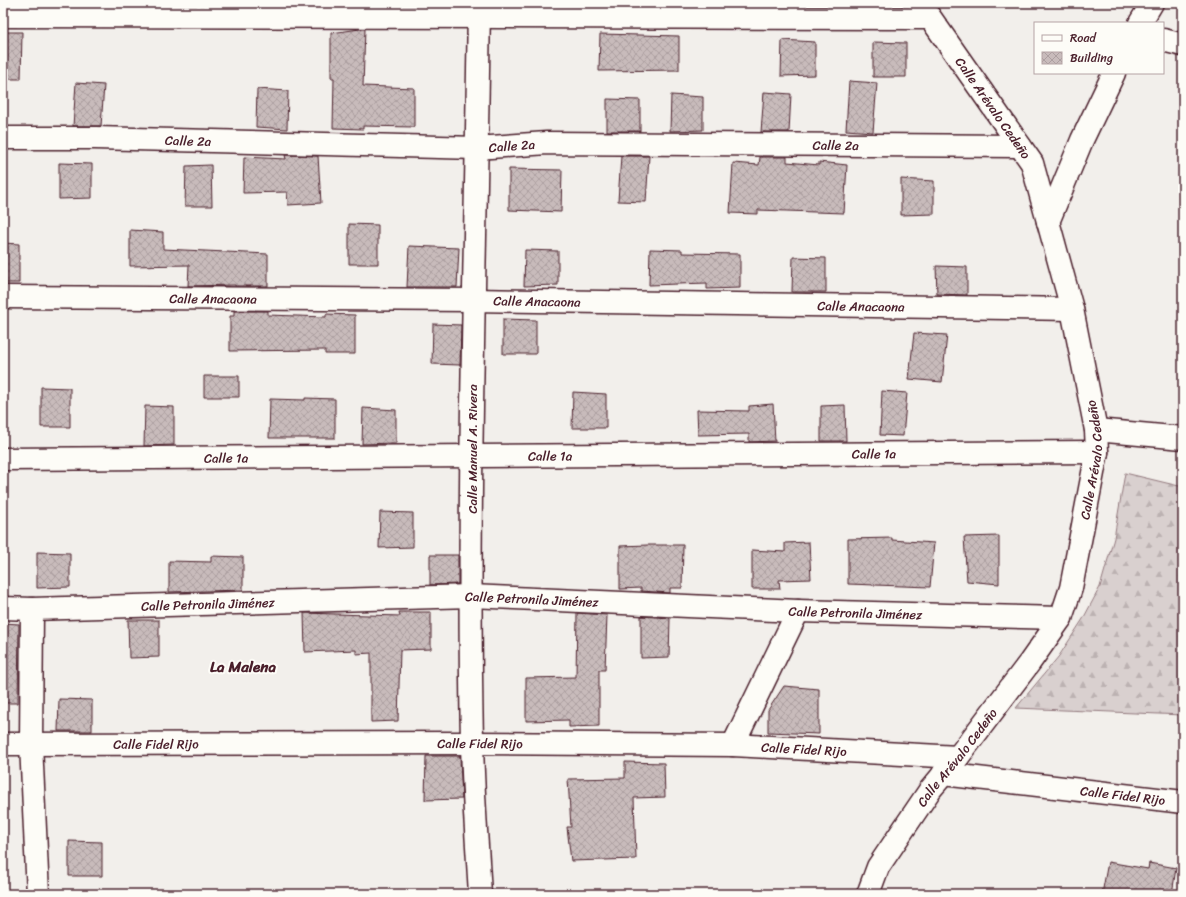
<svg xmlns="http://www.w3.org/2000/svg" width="1186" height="897" viewBox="0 0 1186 897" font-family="Sriracha,sans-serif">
	<defs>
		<pattern id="forest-firs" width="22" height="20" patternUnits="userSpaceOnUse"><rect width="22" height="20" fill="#d9d0cf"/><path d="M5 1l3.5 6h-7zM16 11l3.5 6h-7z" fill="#bcb2b2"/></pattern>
		<pattern id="building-cross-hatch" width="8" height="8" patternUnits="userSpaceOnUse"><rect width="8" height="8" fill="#c8bbbb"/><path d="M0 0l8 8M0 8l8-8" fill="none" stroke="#ada0a1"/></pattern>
	</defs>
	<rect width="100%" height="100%" fill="#f2efeb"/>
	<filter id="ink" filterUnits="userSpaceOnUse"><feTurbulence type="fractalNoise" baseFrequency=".025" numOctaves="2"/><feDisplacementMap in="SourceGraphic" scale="8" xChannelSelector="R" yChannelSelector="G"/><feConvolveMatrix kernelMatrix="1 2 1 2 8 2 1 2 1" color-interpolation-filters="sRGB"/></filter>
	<g filter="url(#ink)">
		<!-- forest -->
		<path fill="url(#forest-firs)" stroke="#92787d" d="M 1125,473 L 1183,487 L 1183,715 L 1016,708 L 1059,656 L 1083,619 L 1100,587 L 1114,538 Z"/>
		<!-- building -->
		<path fill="url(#building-cross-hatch)" stroke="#4a1f2b" d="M 360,29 L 365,29 L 363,86 L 414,88 L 414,127 L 363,126 L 363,129 L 333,128 L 334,78 L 331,78 L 331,33 Z
			M 3,32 L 22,32 L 21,79 L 3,79 Z
			M 600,34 L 679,36 L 679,70 L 599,71 Z
			M 782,40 L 815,42 L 815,75 L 781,76 Z
			M 873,42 L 906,43 L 906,77 L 873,77 Z
			M 849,81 L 877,83 L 873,132 L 846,130 Z
			M 76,83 L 104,85 L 101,126 L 73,126 Z
			M 257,89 L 288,91 L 287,129 L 256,127 Z
			M 764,92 L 791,94 L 789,132 L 761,132 Z
			M 671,95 L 703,97 L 703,130 L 670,131 Z
			M 607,99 L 640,100 L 640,131 L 607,131 Z
			M 285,155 L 318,156 L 321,203 L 288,205 L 287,192 L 243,193 L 244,157 L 286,159 Z
			M 621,156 L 649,156 L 646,202 L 618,201 Z
			M 760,157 L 787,157 L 787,162 L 819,165 L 819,162 L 847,165 L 844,213 L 758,210 L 758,214 L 730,213 L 733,163 L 759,165 Z
			M 59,163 L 92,164 L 92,198 L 59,199 Z
			M 211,165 L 212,206 L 185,206 L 186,166 Z
			M 509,169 L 562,170 L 561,212 L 509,210 Z
			M 901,179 L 934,181 L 934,214 L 901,215 Z
			M 349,224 L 378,225 L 378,264 L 349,264 Z
			M 130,230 L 163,232 L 163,249 L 268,254 L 268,286 L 235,286 L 235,285 L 188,286 L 189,265 L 130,266 Z
			M 3,243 L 19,244 L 19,283 L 3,283 Z
			M 409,246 L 459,248 L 457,287 L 407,287 Z
			M 650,249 L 682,250 L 682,253 L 740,254 L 740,288 L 707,289 L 707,283 L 649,285 Z
			M 525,250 L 558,251 L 558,285 L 524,286 Z
			M 793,257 L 826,258 L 826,292 L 792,292 Z
			M 936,266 L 967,267 L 967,295 L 937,294 Z
			M 234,311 L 268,311 L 268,315 L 326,317 L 326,314 L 355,315 L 355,354 L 325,354 L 325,350 L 230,351 L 230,316 L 234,316 Z
			M 503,319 L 536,320 L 536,354 L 503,354 Z
			M 433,324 L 461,325 L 460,365 L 432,364 Z
			M 914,333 L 947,335 L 942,382 L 909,379 Z
			M 204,376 L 239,376 L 239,397 L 204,397 Z
			M 41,387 L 70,388 L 70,427 L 41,427 Z
			M 882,391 L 907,393 L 903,436 L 880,435 Z
			M 573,392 L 606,394 L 606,428 L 572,428 Z
			M 305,398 L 335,399 L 335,438 L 269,438 L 270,399 L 305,400 Z
			M 773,404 L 775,441 L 749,442 L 749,434 L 698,435 L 697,410 L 749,411 L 749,406 Z
			M 845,405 L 846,441 L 821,441 L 821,406 Z
			M 145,406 L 174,407 L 174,445 L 144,446 Z
			M 363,408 L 396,410 L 396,443 L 362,444 Z
			M 380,512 L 413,513 L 413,547 L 379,548 Z
			M 999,536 L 999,584 L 967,581 L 964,537 Z
			M 892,538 L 892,540 L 934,543 L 930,587 L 848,584 L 848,539 Z
			M 809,542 L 811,579 L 779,580 L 780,589 L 752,589 L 752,550 L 785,552 L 785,543 Z
			M 648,545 L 683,545 L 682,588 L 670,588 L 670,593 L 641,591 L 641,588 L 620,589 L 620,546 Z
			M 37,552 L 70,553 L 70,587 L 37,588 Z
			M 430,555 L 458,555 L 458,584 L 430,585 Z
			M 211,556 L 243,557 L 243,590 L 169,592 L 169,561 L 211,562 Z
			M 399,612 L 431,612 L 431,649 L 400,650 L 398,721 L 371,722 L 371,653 L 356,654 L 356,650 L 305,652 L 304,613 L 400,616 Z
			M 577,613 L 607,615 L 605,670 L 599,670 L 599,726 L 569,727 L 569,720 L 526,721 L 526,678 L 576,677 Z
			M 641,616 L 670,618 L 669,657 L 641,658 Z
			M 128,620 L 159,620 L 159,657 L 129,658 Z
			M 3,623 L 19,624 L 18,703 L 3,703 Z
			M 784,686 L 819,689 L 819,734 L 768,732 L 768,710 Z
			M 59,699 L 92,700 L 92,731 L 58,731 Z
			M 426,756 L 460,756 L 462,799 L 425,800 Z
			M 625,762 L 664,763 L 665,797 L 634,798 L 636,859 L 571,861 L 567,827 L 571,827 L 568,779 L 625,778 Z
			M 69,841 L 102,842 L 102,876 L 69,876 Z
			M 1108,862 L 1148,869 L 1149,863 L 1176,868 L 1172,894 L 1102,894 Z"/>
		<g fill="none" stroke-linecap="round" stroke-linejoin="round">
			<!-- minor casing -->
			<g stroke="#4a1f2b" stroke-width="25">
				<g id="minor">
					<path d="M 479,3 C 476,249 467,496 472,742 C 473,793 477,843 480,894"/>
					<path d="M 3,16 L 930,18"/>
					<path d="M 1140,23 L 1152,3"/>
					<path d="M 1163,40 L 1183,45"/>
					<path id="s1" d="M 3,138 L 95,138 L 477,148 L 547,143 L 1020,146"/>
					<path d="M 1048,222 L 1082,140 L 1114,73"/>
					<path id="s2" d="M 3,297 L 473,300 L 1072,309"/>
					<path d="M 1096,430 L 1183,438"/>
					<path id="s3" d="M 3,459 L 1097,452"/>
					<path id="s4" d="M 3,608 L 32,609 L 471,596 L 798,611 L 1061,618"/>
					<path d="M 32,609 L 31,744 L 38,894"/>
					<path id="s5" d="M 3,744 L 472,743 L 733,745 L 958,757"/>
					<path d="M 733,745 L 798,611"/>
					<path id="s6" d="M 943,774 L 1183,802"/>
					<path id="s7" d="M 868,894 L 878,867 L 930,790 L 958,757 L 1030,662 L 1061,618 L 1071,588 L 1097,452 L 1096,430 L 1072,309 L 1032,163 L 920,3"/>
				</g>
			</g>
			<!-- minor -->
			<use href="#minor" stroke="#fdfcf7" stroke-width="22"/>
		</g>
	</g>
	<g text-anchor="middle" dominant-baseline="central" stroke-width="4" stroke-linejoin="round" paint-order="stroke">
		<!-- street labels -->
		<g font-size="13" fill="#4a1f2b" stroke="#fdfcf7">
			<text transform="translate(993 108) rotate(55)">Calle Arévalo Cedeño</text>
			<text stroke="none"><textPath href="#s1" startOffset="185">Calle 2a</textPath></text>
			<text stroke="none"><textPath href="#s1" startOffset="509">Calle 2a</textPath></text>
			<text stroke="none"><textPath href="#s1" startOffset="833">Calle 2a</textPath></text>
			<text stroke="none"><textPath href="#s2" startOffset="210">Calle Anacaona</textPath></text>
			<text stroke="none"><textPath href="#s2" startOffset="534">Calle Anacaona</textPath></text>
			<text stroke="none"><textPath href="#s2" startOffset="858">Calle Anacaona</textPath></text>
			<text transform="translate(472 449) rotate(-90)">Calle Manuel A. Rivera</text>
			<text stroke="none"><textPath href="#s3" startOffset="871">Calle 1a</textPath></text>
			<text stroke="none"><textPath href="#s3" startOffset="547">Calle 1a</textPath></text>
			<text stroke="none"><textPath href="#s3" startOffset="223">Calle 1a</textPath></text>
			<text stroke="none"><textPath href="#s7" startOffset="500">Calle Arévalo Cedeño</textPath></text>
			<text stroke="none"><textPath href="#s4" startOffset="529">Calle Petronila Jiménez</textPath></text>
			<text stroke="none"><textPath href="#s4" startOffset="205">Calle Petronila Jiménez</textPath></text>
			<text stroke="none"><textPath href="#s4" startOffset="853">Calle Petronila Jiménez</textPath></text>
			<text stroke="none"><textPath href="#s5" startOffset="477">Calle Fidel Rijo</textPath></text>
			<text stroke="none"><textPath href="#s5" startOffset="153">Calle Fidel Rijo</textPath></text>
			<text stroke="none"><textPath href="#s5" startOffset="801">Calle Fidel Rijo</textPath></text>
			<text stroke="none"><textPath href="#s7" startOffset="164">Calle Arévalo Cedeño</textPath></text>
			<text stroke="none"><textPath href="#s6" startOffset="181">Calle Fidel Rijo</textPath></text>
		</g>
		<!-- quarter labels -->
		<g font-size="15" font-weight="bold" fill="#4a1f2b" stroke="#fdfcf7">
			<text x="243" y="667">La Malena</text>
		</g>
	</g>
	<!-- margin -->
	<rect width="1186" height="897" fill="none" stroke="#fdfcf7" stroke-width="16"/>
	<rect x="8" y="8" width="1170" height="881" fill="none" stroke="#4a1f2b" stroke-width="1.5" filter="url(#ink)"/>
	<!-- legend -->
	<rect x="1034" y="22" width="130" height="52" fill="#fdfcf7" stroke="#b5a4a5"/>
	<rect x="1042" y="35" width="20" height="6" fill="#fdfcf7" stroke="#b5a4a5"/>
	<text x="1070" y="42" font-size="12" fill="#4a1f2b">Road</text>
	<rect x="1042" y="52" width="20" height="12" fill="url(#building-cross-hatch)" stroke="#b5a4a5"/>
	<text x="1070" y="62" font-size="12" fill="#4a1f2b">Building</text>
</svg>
